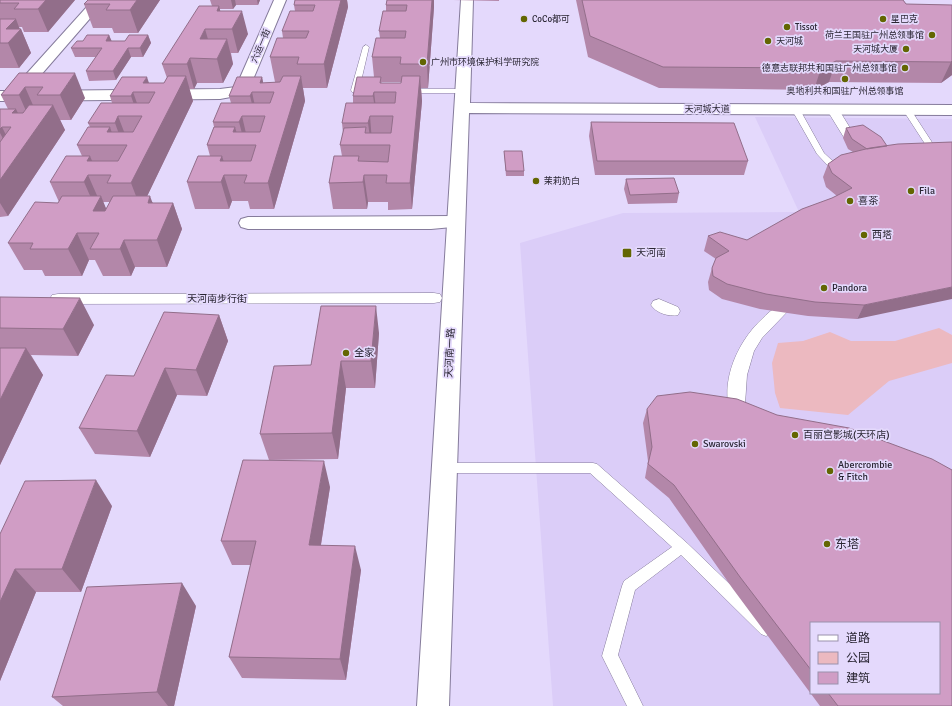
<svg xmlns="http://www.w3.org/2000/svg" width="952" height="706" viewBox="0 0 952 706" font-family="Signika,'Noto Sans SC',sans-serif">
	<rect width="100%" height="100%" fill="#e4d9fc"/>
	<!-- built -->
	<path fill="#dbcdf8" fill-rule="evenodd" d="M 755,117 L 952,119 L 952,706 L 553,706 L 520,243 L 623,213 L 799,212 ZM 811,623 L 939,623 L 939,693 L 811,693 Z"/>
	<!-- green -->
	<path fill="#ecb9c0" d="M 939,328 L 952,335 L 952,363 L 889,381 L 848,415 L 780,408 L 775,393 L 772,363 L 778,343 L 803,341 L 830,332 L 851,341 L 895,341 Z"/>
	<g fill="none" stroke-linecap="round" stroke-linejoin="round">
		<!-- service casing -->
		<g stroke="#857b9b" stroke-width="1">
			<path id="service" d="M 366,45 L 369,47 L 359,90 L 358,92 L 352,92 L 351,90 L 363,47 Z
				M 403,89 L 463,89 L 467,91 L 463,93 L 406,93 L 402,91 Z
				M 793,108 L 799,108 L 824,153 L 838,166 L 839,168 L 838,170 L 832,170 L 817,154 L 792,110 Z
				M 904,108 L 907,108 L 911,110 L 937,150 L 939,156 L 938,158 L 935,159 L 931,156 L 929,150 L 903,110 Z
				M 445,463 L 593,463 L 597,464 L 687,543 L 771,624 L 773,629 L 771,634 L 766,636 L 761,634 L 681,555 L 635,590 L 618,655 L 643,706 L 627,706 L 602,656 L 622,586 L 624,581 L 672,547 L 590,473 L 445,473 L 441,472 L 439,468 L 441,464 Z"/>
		</g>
		<!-- pedestrian casing -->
		<g stroke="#857b9b" stroke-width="1">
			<path id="pedestrian" d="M 833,106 L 837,107 L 839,110 L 855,136 L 853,139 L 845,139 L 843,136 L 827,110 L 829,107 Z
				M 434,293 L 440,294 L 442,298 L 440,302 L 434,303 L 58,304 L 52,303 L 50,299 L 52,295 L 58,294 Z
				M 659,299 L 678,307 L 680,311 L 678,315 C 669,317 656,313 651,305 L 653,301 Z
				M 779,306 L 785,308 L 787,312 L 762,338 L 754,351 L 747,375 L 745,404 L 750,420 L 747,425 L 741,427 L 735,425 C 716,390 735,344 762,319 C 767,314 772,309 779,306 Z"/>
		</g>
		<!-- minor casing -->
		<g stroke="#857b9b" stroke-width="2">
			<path id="minor" d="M 93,0 L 106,0 L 27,91 L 220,89 L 236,87 L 274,0 L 286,0 L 247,94 L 220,99 L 0,101 L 0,91 L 11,91 Z
				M 456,216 L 463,218 L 465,222 L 463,226 L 431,229 L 248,229 L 241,227 L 239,223 L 241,219 L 248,217 Z"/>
		</g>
		<!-- tertiary casing -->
		<g stroke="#857b9b" stroke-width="2">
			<path id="tertiary" d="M 461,0 L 473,0 L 470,103 L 952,105 L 952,115 L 469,113 L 449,706 L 417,706 Z"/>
		</g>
		<!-- service -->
		<use href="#service" fill="#fff" fill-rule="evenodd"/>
		<!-- pedestrian -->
		<use href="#pedestrian" fill="#fff" fill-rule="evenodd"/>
		<!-- minor -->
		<use href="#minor" fill="#fff" fill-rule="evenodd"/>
		<!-- tertiary -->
		<use href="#tertiary" fill="#fff" fill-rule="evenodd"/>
	</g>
	<!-- wall -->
	<path fill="#b387a9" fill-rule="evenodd" d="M 0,0 L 75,0 L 48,32 L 24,32 L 22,27 L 19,27 L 20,29 L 21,29 L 31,53 L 19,68 L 0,68 Z
		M 160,0 L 138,33 L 114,33 L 112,28 L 93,28 L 84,4 Z
		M 210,0 L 260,0 L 258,5 L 236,5 L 233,9 L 220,9 L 220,11 L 248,34 L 238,53 L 231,53 L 233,64 L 223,83 L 197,83 L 194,89 L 189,89 L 193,101 L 147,196 L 153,203 L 173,203 L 182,229 L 167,267 L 135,267 L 131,276 L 103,276 L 95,260 L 89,260 L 82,276 L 45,276 L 42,270 L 24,270 L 8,243 L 58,203 L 59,202 L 50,182 L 82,156 L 77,145 L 90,127 L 88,123 L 112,103 L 110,96 L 149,83 L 164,83 L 167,78 L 162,64 L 212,6 ZM 103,202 L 110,202 L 106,209 Z
		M 295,0 L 434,0 L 434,7 L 428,88 L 421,88 L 422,101 L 412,209 L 388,210 L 388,202 L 368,202 L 367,209 L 333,209 L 329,183 L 342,156 L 340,145 L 343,133 L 342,123 L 353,103 L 353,96 L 374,77 L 372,57 L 380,38 L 379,31 L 386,11 L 386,5 L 387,0 L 347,0 L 348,7 L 327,88 L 303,88 L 305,101 L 274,209 L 250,209 L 248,201 L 232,201 L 229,209 L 195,209 L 187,182 L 210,156 L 207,145 L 214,127 L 213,122 L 231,103 L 229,96 L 262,77 L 263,83 L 280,82 L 281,82 L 275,82 L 270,57 L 283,38 L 282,31 L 295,11 L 294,5 ZM 381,82 L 401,82 L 401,83 L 382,83 Z
		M 453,0 L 499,0 L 499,1 Z
		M 576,0 L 903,0 L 906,4 L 952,5 L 952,75 L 941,83 L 829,82 L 814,90 L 659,88 L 588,57 Z
		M 109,35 L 111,41 L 125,41 L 148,35 L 151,43 L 143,57 L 131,57 L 116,80 L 89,81 L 86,71 L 96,57 L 75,57 L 71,48 L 83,41 Z
		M 19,73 L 85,98 L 71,120 L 60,120 L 65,130 L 8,216 L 0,217 L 0,109 L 8,109 L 1,95 Z
		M 591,122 L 748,161 L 744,175 L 595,175 L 589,136 Z
		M 846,128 L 887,146 L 952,142 L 857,319 L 808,316 L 760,309 L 722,299 L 709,290 L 708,282 L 712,268 L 716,259 L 704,251 L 708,236 L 747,240 L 837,196 L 826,187 L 823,177 L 828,164 L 853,152 L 848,149 L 843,138 Z
		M 504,151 L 524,171 L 524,176 L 506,176 Z
		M 626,179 L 679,193 L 677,203 L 628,204 L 624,189 Z
		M 0,297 L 94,325 L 78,356 L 31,355 L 43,375 L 0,465 Z
		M 219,315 L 228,341 L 207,396 L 177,395 L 150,457 L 95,454 L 79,428 L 134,376 Z
		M 379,333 L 375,388 L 346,388 L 338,459 L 269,460 L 260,434 L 311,365 Z
		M 647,409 L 777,415 L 952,706 L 820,706 L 733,589 L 669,498 L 645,478 L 648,461 L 643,423 ZM 811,623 L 939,693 L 811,693 Z
		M 330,487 L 321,545 L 361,570 L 346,680 L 242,678 L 229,657 L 251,565 L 232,565 L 221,541 Z
		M 112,506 L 81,592 L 36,592 L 0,681 L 0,534 Z
		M 196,606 L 174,706 L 63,706 L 52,697 Z"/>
	<!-- shaded-wall -->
	<path fill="#926e8a" d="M 46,0 L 75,0 L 48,32 L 38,9 Z
		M 137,0 L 160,0 L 138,33 L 130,10 Z
		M 231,0 L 235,0 L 236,5 L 233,9 Z
		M 257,0 L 260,0 L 258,5 Z
		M 341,0 L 347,0 L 348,7 L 327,88 L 324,64 Z
		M 432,0 L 434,0 L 434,7 L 428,88 L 427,64 Z
		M 219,6 L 225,29 L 217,11 Z
		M 242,11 L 248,34 L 238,53 L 232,29 Z
		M 16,19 L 20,30 L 21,29 L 31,53 L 19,68 L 8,43 L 6,29 Z
		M 205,29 L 212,53 L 200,39 Z
		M 109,35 L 113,44 L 106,41 Z
		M 148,35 L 151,43 L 143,57 L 140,48 Z
		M 227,39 L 233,64 L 223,83 L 217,59 Z
		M 128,48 L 131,57 L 116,80 L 113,71 Z
		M 190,58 L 197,83 L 194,89 L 187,64 Z
		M 836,61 L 829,82 L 814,90 L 821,68 Z
		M 952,61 L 952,75 L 941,83 L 951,62 Z
		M 75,73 L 85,98 L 71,120 L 60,95 Z
		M 186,76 L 193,101 L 141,209 L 131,183 Z
		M 301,76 L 305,101 L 274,209 L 268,183 Z
		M 420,76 L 422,101 L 412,209 L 410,183 Z
		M 147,77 L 152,92 L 143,83 Z
		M 262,77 L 265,92 L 260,83 Z
		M 25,87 L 36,112 L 30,120 L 19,95 Z
		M 133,92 L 142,117 L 142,116 L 138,116 L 131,96 Z
		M 252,92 L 257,116 L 255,116 L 250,96 Z
		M 374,92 L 377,116 L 376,116 L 373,96 Z
		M 53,105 L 65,130 L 8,216 L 0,203 L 0,180 Z
		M 16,109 L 28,134 L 12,113 Z
		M 118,116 L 128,142 L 123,145 L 115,123 Z
		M 242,116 L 248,142 L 245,145 L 239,122 Z
		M 370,116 L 372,142 L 371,145 L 368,123 Z
		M 2,127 L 15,153 L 12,156 L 0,133 L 0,129 Z
		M 110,127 L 116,145 L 107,132 Z
		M 235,127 L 240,145 L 233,132 Z
		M 90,156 L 98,175 L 87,161 Z
		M 222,156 L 228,175 L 224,175 L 232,201 L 229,209 L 221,182 L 220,161 Z
		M 88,175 L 99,200 L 101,196 L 112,223 L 93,211 L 95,207 L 84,182 Z
		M 364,175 L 368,202 L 367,209 L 363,182 Z
		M 150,196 L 160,223 L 148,203 Z
		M 173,203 L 182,229 L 167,267 L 157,240 Z
		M 77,233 L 89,260 L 82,276 L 68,249 Z
		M 124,240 L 135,267 L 131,276 L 120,249 Z
		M 952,287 L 952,299 L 857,319 L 864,305 Z
		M 80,298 L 94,325 L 78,356 L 63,329 Z
		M 376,306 L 379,333 L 375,388 L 371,361 Z
		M 219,315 L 228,341 L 207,396 L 196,370 Z
		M 26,348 L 43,375 L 0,465 L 0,400 Z
		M 341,361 L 346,388 L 338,459 L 332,433 Z
		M 165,368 L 177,395 L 150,457 L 137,431 Z
		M 324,461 L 330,487 L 317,569 L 309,545 Z
		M 96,480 L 112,506 L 81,592 L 62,569 Z
		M 355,546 L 361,570 L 346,680 L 340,659 Z
		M 15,569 L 36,592 L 0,681 L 0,602 Z
		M 182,583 L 196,606 L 174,706 L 168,706 L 157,692 Z"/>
	<!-- building -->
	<path fill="#d09dc5" stroke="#926e8a" d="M 0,0 L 46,0 L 38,9 L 14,9 L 19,3 L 0,3 Z
		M 88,0 L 137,0 L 130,10 L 106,10 L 110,4 L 84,4 Z
		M 295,0 L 341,0 L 324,64 L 297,64 L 299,57 L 270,57 L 277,38 L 306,38 L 309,31 L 282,31 L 290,11 L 313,11 L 315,5 L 294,5 Z
		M 387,0 L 432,0 L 427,64 L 400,64 L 401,57 L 372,57 L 376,38 L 405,38 L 406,31 L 379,31 L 383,11 L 406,11 L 407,5 L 386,5 Z
		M 582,0 L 903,0 L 906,4 L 952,5 L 952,61 L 951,62 L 836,61 L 821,68 L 663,67 L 590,36 Z
		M 199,6 L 219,6 L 217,11 L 242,11 L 232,29 L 205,29 L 200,39 L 227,39 L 217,59 L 190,58 L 187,64 L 162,64 Z
		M 0,19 L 16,19 L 6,29 L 21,29 L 8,43 L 0,43 Z
		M 87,35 L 109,35 L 106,41 L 125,41 L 129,35 L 148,35 L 140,48 L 128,48 L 113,71 L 86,71 L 102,48 L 71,48 L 77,41 L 83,41 Z
		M 19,73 L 75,73 L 60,95 L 37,95 L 43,87 L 25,87 L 19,95 L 1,95 Z
		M 168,76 L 186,76 L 131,183 L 107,183 L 111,175 L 88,175 L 84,182 L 50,182 L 66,156 L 90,156 L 87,161 L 118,161 L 127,145 L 77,145 L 88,127 L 110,127 L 107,132 L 133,132 L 142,116 L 118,116 L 115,123 L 88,123 L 101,103 L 149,103 L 155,92 L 133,92 L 131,96 L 110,96 L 122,77 L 147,77 L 143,83 L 164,83 Z
		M 283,76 L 301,76 L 268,183 L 244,183 L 247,175 L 224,175 L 221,182 L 187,182 L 198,156 L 222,156 L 220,161 L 251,161 L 256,145 L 207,145 L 214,127 L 235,127 L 233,132 L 260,132 L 265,116 L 242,116 L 239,122 L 213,122 L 221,103 L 270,103 L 274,92 L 252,92 L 250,96 L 229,96 L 237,77 L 262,77 L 260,83 L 280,82 Z
		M 402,76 L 420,76 L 410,183 L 386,183 L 387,175 L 364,175 L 363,182 L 329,183 L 334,156 L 359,156 L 358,161 L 388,162 L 390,145 L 340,145 L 344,128 L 366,127 L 365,133 L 391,133 L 393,116 L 370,116 L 368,123 L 342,123 L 346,103 L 395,103 L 396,92 L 374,92 L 373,96 L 353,96 L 357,77 L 381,77 L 380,83 L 401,83 Z
		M 29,105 L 53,105 L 0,180 L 0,142 L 11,127 L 2,127 L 0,129 L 0,109 L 16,109 L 12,113 L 23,113 Z
		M 591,122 L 734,123 L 748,161 L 597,161 Z
		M 863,125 L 881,137 L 887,146 L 867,149 L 852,139 L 846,128 Z
		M 952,142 L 952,287 L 864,305 L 815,302 L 766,294 L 727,284 L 713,276 L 712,268 L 716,258 L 729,251 L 708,236 L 720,232 L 747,240 L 802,209 L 832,198 L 852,188 L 832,173 L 828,164 L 841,155 L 870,148 L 898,144 Z
		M 504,151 L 522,151 L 524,171 L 506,171 Z
		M 674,178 L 679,193 L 630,195 L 626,179 Z
		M 62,196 L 101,196 L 93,211 L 105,211 L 113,196 L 150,196 L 148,203 L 173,203 L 157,240 L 124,240 L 120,249 L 90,249 L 99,233 L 77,233 L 68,249 L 30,249 L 33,243 L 8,243 L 35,202 L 58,203 Z
		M 0,297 L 80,298 L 63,329 L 0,328 Z
		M 321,306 L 376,306 L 371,361 L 341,361 L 332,433 L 260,434 L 274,366 L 311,365 Z
		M 164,312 L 219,315 L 196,370 L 165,368 L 137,431 L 79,428 L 106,375 L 134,376 Z
		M 0,348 L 26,348 L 0,400 Z
		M 690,392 L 737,399 L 777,415 L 849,428 L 932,459 L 952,470 L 952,706 L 838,706 L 828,693 L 939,693 L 939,623 L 811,623 L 811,670 L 740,577 L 674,485 L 648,464 L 652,447 L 647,409 L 657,396 Z
		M 243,460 L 324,461 L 309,545 L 355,546 L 340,659 L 229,657 L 256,541 L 221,541 Z
		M 96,480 L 62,569 L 15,569 L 0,602 L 0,534 L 25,481 Z
		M 182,583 L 157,692 L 52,697 L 87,587 Z"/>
	<!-- markers -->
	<g fill="#636602" stroke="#e4d9fc" stroke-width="1.5">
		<circle cx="524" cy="19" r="4"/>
		<circle cx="883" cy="19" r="4"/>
		<circle cx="787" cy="27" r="4"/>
		<circle cx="932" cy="35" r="4"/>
		<circle cx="768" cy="41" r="4"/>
		<circle cx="906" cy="49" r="4"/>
		<circle cx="423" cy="62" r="4"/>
		<circle cx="905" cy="68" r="4"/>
		<circle cx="845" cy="79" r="4"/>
		<circle cx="536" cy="181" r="4"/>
		<circle cx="911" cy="191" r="4"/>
		<circle cx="850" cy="201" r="4"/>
		<circle cx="864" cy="235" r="4"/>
		<rect x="622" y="248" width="10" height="10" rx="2"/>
		<circle cx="824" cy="288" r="4"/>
		<circle cx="346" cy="353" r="4"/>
		<circle cx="795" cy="435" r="4"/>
		<circle cx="695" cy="444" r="4"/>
		<circle cx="830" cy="471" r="4"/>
		<circle cx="827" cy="544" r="4"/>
	</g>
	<g text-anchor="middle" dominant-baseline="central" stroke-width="3.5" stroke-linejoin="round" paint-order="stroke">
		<!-- far-poi labels -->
		<g font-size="9" fill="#2a2633" stroke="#e4d9fc" text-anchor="start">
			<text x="532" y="19">CoCo都可</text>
			<text x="891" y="19">星巴克</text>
			<text x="795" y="27">Tissot</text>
			<text x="924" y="35" text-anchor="end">荷兰王国驻广州总领事馆</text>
			<text x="776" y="41">天河城</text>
			<text x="898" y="49" text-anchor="end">天河城大厦</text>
			<text x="431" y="62">广州市环境保护科学研究院</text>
			<text x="897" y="68" text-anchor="end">德意志联邦共和国驻广州总领事馆</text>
			<text x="845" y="91" text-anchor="middle">奥地利共和国驻广州总领事馆</text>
			<text x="544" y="181">茉莉奶白</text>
		</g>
		<!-- far-street labels -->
		<g font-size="9" fill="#2a2633" stroke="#e4d9fc">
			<text transform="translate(261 46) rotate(-67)">六运一街</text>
			<text x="707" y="109">天河城大道</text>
		</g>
		<!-- poi labels -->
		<g font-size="10" fill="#2a2633" stroke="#e4d9fc" text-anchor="start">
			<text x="919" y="191">Fila</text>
			<text x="858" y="201">喜茶</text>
			<text x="872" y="235">西塔</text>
			<text x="636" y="253">天河南</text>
			<text x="832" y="288">Pandora</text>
			<text x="354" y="353">全家</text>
			<text x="803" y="435">百丽宫影城(天环店)</text>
			<text x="703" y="444">Swarovski</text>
			<text x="838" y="465">Abercrombie<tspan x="838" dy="12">&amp; Fitch</tspan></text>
		</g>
		<!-- street labels -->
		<g font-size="10" fill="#2a2633" stroke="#e4d9fc">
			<text x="217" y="299">天河南步行街</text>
			<text transform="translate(450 353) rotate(-87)">天河南一路</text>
		</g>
		<!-- near-poi labels -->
		<g font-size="12" fill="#2a2633" stroke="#e4d9fc" text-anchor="start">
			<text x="835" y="544">东塔</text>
		</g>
	</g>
	<!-- legend -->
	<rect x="810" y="622" width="130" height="72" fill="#e4d9fc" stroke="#9a91ac"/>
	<rect x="818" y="635" width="20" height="6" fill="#ffffff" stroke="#9a91ac"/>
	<text x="846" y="642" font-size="12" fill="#2a2633">道路</text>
	<rect x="818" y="652" width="20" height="12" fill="#ecb9c0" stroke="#9a91ac"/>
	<text x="846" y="662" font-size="12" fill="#2a2633">公园</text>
	<rect x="818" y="672" width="20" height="12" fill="#d09dc5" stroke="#9a91ac"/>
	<text x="846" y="682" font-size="12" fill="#2a2633">建筑</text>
</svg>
